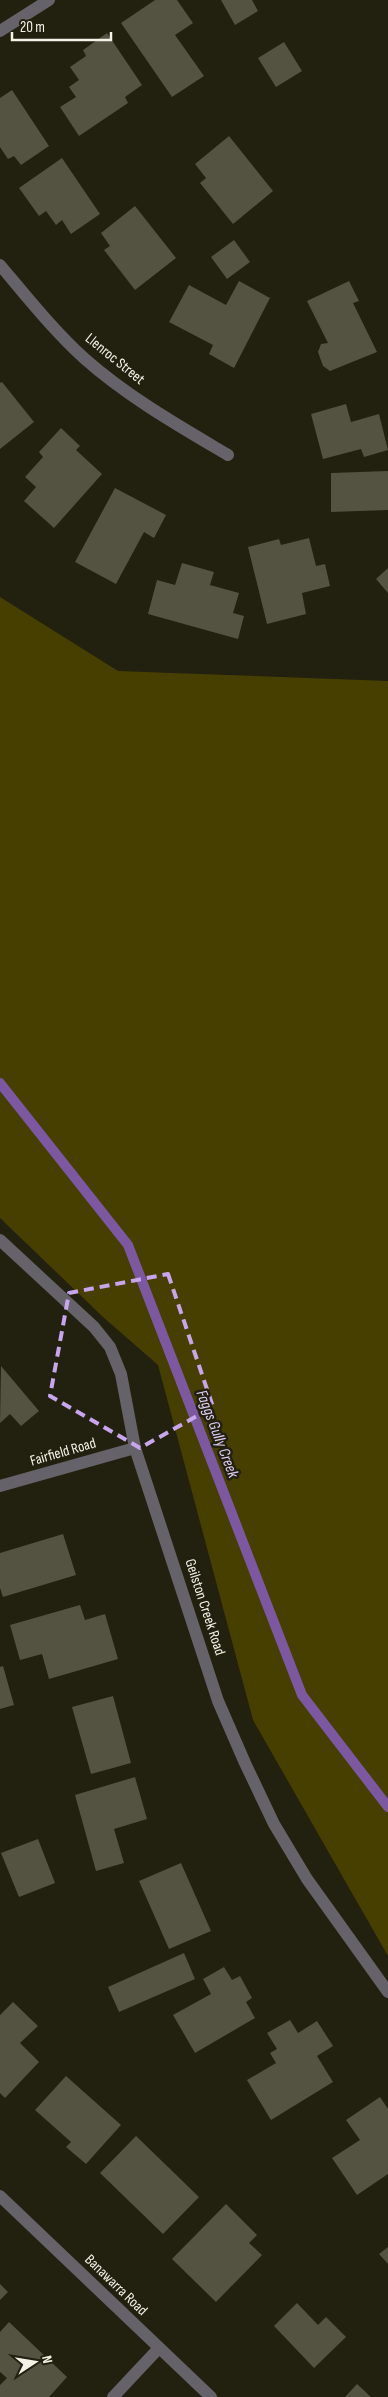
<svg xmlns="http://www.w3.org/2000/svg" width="388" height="2397" viewBox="0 0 388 2397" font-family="'Sofia Sans Condensed',sans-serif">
	<rect width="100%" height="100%" fill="#22200f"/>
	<!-- green -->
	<path fill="#473f00" d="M 0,597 L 118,671 L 388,681 L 388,1956 L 253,1720 L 158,1365 L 103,1317 L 0,1218 Z"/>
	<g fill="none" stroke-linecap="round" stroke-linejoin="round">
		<!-- stream -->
		<path stroke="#7d58a2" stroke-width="10" d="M 0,1083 L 128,1245 L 302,1695 L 388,1807"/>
	</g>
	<!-- building -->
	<path fill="#545240" d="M 155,0 L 177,0 L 193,23 L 175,35 L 204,76 L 172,97 L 121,23 Z
		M 221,0 L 252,0 L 258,11 L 235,25 Z
		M 107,33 L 142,85 L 125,97 L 128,103 L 79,136 L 60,107 L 76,97 L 69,87 L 79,80 L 70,67 L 86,56 L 83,50 Z
		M 284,42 L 302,71 L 276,87 L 258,58 Z
		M 12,90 L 49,146 L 21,165 L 14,156 L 8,159 L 0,147 L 0,98 Z
		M 229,136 L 273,191 L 233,224 L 200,183 L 206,178 L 195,164 Z
		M 62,158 L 100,214 L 71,234 L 62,220 L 56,225 L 46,211 L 39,216 L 19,188 Z
		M 135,206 L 176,258 L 135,290 L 104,250 L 110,246 L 101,233 Z
		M 234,240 L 250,262 L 227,279 L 211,257 Z
		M 239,281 L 270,298 L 234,368 L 209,354 L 213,345 L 169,322 L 189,285 L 226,305 Z
		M 349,281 L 359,301 L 353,303 L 377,352 L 330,371 L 323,366 L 318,352 L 321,344 L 328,343 L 307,301 Z
		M 2,382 L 34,422 L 0,449 L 0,383 Z
		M 346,404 L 351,422 L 379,414 L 388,450 L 364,457 L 361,449 L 323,459 L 311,414 Z
		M 61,428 L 80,446 L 76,450 L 102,474 L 54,528 L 24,501 L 36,487 L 25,477 L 43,457 L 39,452 Z
		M 388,471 L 388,510 L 331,512 L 331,473 Z
		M 115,488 L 166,515 L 154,538 L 144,532 L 116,584 L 75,562 Z
		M 309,538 L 316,566 L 325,564 L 330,586 L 302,593 L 306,614 L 267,624 L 248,547 L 279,539 L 281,545 Z
		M 182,563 L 214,572 L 210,585 L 239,593 L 233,613 L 244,616 L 238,639 L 148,614 L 157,580 L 175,585 Z
		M 388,568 L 388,593 L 376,579 Z
		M 1,1366 L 39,1411 L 21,1426 L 10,1414 L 0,1423 Z
		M 63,1534 L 76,1575 L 3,1597 L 0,1588 L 0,1553 Z
		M 80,1605 L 85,1620 L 105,1614 L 118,1659 L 49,1679 L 42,1654 L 20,1660 L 10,1625 Z
		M 3,1666 L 14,1705 L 0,1709 L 0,1667 Z
		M 113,1696 L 131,1763 L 91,1774 L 72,1707 Z
		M 135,1777 L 147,1819 L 114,1829 L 124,1863 L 96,1871 L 75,1795 Z
		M 38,1839 L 55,1883 L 19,1897 L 1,1853 Z
		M 181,1863 L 211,1931 L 169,1949 L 139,1881 Z
		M 184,1953 L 195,1979 L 119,2012 L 108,1987 Z
		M 224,1967 L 232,1980 L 240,1976 L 252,1998 L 246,2002 L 255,2018 L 195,2053 L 173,2015 L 211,1994 L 203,1979 Z
		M 13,2002 L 38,2026 L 20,2043 L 39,2062 L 5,2098 L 0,2093 L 0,2015 Z
		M 290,2020 L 298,2033 L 317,2021 L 333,2046 L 317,2056 L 333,2082 L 271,2120 L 247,2080 L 276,2063 L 270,2053 L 277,2049 L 267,2033 Z
		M 66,2076 L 121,2125 L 86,2164 L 66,2147 L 71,2142 L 35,2110 Z
		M 380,2097 L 388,2109 L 388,2174 L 357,2195 L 332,2158 L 360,2140 L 346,2120 Z
		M 136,2136 L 199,2197 L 163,2234 L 100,2173 Z
		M 226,2204 L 257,2235 L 249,2243 L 262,2255 L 216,2302 L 172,2259 Z
		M 388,2247 L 388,2264 L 379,2254 Z
		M 0,2284 L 8,2292 L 0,2300 Z
		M 297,2303 L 318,2325 L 326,2317 L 346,2337 L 314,2368 L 274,2326 Z
		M 9,2322 L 67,2377 L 49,2397 L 0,2397 L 0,2385 L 7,2378 L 0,2372 L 0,2332 Z
		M 357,2384 L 371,2397 L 345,2397 Z"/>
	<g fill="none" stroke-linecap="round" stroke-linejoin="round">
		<!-- minor -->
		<path stroke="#656269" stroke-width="12" d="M 0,31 L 49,0
			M 0,265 C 27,297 54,331 85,359 C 128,397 179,426 228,455
			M 0,1240 L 94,1327 L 110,1347 L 121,1374 L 135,1448 L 218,1701 L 245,1763 L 274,1824 L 307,1879 L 388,1992
			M 0,1486 L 135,1448
			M 0,2196 L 211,2397
			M 113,2397 L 159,2348"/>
	</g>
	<!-- marked area -->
	<path fill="none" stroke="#c8a5ee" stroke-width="4" stroke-dasharray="10 6" stroke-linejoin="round" d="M 168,1274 L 213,1407 L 140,1448 L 50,1396 L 69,1293 Z"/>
	<g text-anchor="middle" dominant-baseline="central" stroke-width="5" stroke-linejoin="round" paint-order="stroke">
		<!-- street labels -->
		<g font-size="15" fill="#f3f2e7" stroke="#22200f">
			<text transform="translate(115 359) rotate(39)">Llenroc Street</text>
			<text transform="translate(63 1452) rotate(-16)">Fairfield Road</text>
			<text transform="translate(205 1607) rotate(72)">Geilston Creek Road</text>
			<text transform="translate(116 2285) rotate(44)">Banawarra Road</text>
		</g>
		<!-- water labels -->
		<g font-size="16" font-style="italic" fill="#dfccf6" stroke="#22200f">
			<text transform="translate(217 1434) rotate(69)">Faggs Gully Creek</text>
		</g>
	</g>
	<!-- north arrow -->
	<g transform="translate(35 2362) rotate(78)" stroke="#22200f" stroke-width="4" paint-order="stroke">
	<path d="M0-4L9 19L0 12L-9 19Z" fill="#f3f2e7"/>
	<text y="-8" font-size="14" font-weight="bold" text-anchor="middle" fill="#f3f2e7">N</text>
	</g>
	<!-- scale -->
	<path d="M12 32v8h99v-8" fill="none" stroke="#f3f2e7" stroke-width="2.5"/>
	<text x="20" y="32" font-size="15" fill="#f3f2e7" stroke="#22200f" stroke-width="4" paint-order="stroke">20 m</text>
</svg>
